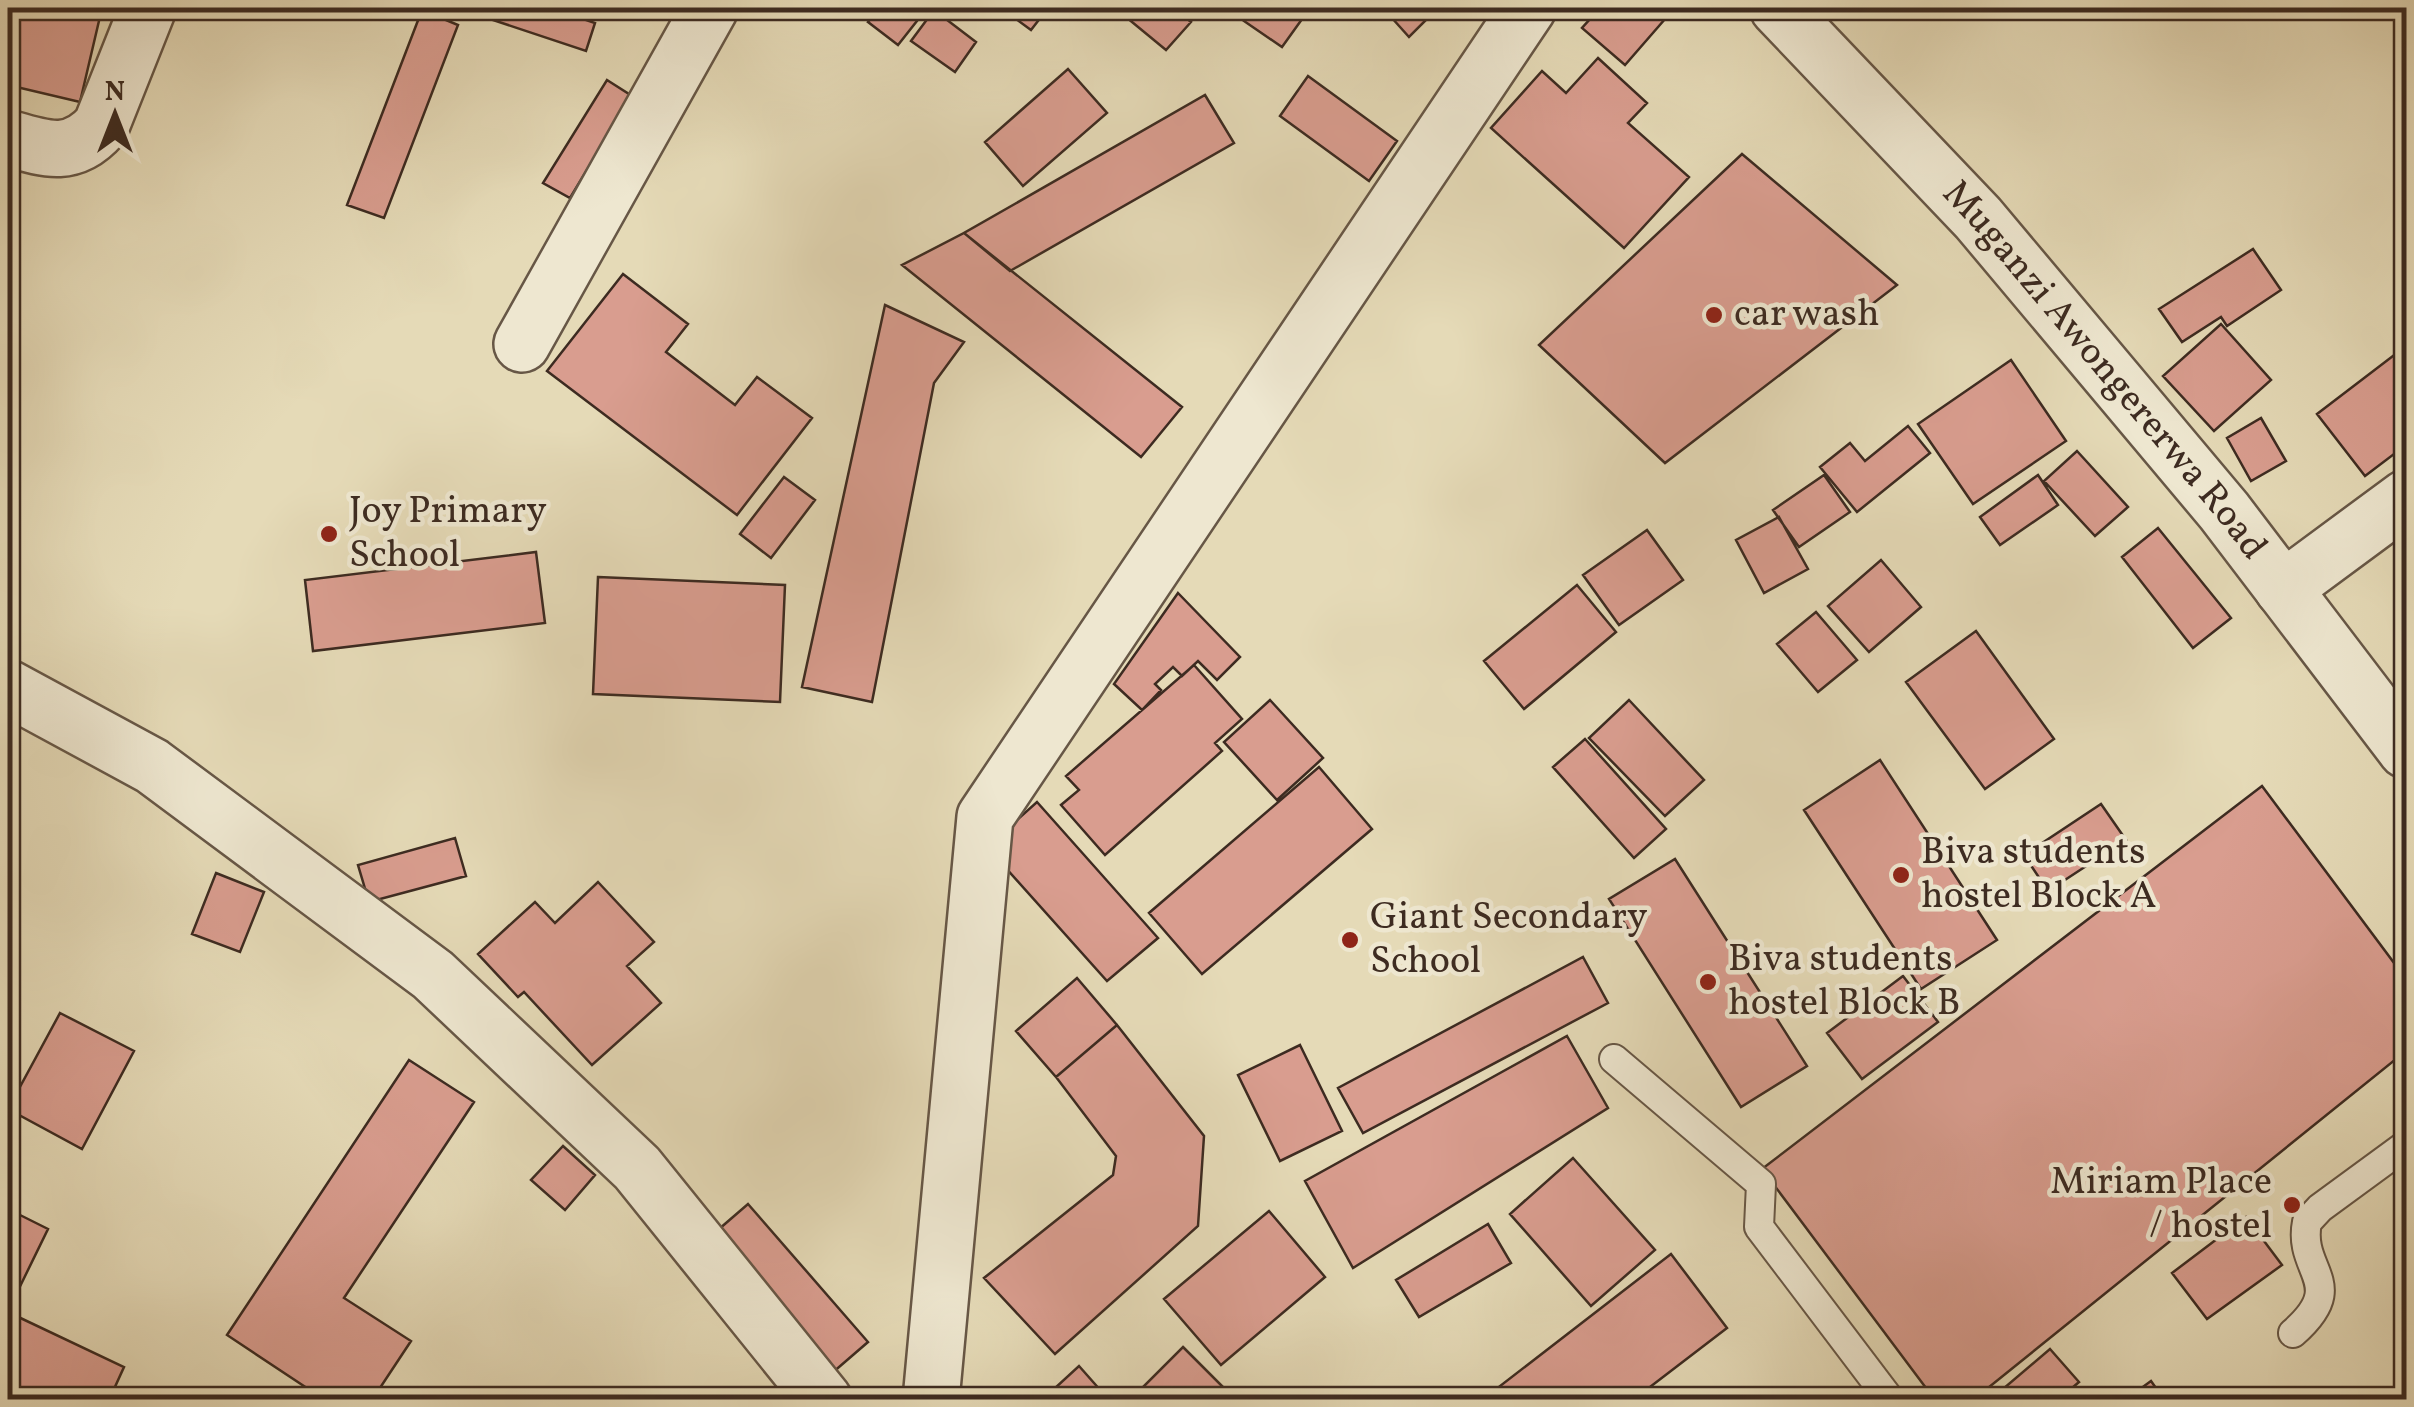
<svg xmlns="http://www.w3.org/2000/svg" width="2414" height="1407" viewBox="0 0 2414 1407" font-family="Vollkorn,serif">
	<rect width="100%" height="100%" fill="#e5dab7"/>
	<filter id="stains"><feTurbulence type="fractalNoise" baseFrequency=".002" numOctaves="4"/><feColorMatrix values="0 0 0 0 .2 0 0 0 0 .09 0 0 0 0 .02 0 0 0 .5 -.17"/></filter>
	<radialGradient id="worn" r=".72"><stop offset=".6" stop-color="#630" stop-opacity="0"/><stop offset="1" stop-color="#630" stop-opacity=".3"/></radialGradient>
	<!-- building -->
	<path fill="#d99d8f" stroke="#3d2b21" stroke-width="2.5" d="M 8,8 L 102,8 L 80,102 L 8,85 Z
		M 457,8 L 551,8 L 595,23 L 586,51 Z
		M 880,8 L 918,8 L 924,12 L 898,45 L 868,22 Z
		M 1001,8 L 1048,8 L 1031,30 Z
		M 1115,8 L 1174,8 L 1191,22 L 1166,50 Z
		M 1254,8 L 1310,8 L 1282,47 L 1244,21 Z
		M 1383,8 L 1438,8 L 1409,37 Z
		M 1600,8 L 1668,8 L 1672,11 L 1625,65 L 1582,28 Z
		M 422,10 L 458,25 L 384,218 L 347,205 Z
		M 934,10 L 976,42 L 955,72 L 911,41 Z
		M 1598,58 L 1647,103 L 1628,123 L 1689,177 L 1624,248 L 1491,128 L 1542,71 L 1566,93 Z
		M 1068,69 L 1107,113 L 1023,186 L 985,142 Z
		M 1308,76 L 1397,141 L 1369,181 L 1280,116 Z
		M 607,80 L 632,96 L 570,198 L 543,183 Z
		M 1205,95 L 1234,143 L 1010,271 L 964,233 Z
		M 1742,154 L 1897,285 L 1665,463 L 1539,345 Z
		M 964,233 L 1182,407 L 1141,457 L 902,265 Z
		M 2253,249 L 2281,290 L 2227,326 L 2221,317 L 2182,342 L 2159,309 Z
		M 623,274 L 688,324 L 666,352 L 735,405 L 757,377 L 812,418 L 737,515 L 547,371 Z
		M 885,305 L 964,342 L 934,383 L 872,702 L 802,687 Z
		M 2221,324 L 2271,380 L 2214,431 L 2163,376 Z
		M 2406,346 L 2406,445 L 2365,476 L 2317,414 Z
		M 2011,360 L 2066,441 L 1973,504 L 1918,424 Z
		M 2261,418 L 2286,461 L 2251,481 L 2227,438 Z
		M 1908,426 L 1930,453 L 1857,512 L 1820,467 L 1850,443 L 1865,461 Z
		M 2077,451 L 2128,507 L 2095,536 L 2044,481 Z
		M 1824,475 L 1850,512 L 1799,547 L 1773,510 Z
		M 2038,475 L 2058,505 L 2000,545 L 1980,517 Z
		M 784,477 L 815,500 L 771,558 L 740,534 Z
		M 1779,517 L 1808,569 L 1764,593 L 1736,540 Z
		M 2158,528 L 2231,618 L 2193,648 L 2122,557 Z
		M 1647,530 L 1683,580 L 1619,625 L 1583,575 Z
		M 536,552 L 545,623 L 313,651 L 305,580 Z
		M 1881,560 L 1921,607 L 1869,652 L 1828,606 Z
		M 598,577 L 785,585 L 780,702 L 593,694 Z
		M 1577,585 L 1616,632 L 1524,709 L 1484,661 Z
		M 1178,593 L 1240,657 L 1217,680 L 1198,661 L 1182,676 L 1173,667 L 1155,684 L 1161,690 L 1142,710 L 1114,684 Z
		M 1816,612 L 1857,660 L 1818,692 L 1777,644 Z
		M 1976,631 L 2054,739 L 1985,789 L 1906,682 Z
		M 1194,665 L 1242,719 L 1215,743 L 1222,751 L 1105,855 L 1061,805 L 1079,790 L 1066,776 Z
		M 1270,700 L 1323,758 L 1277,800 L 1224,742 Z
		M 1629,700 L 1704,780 L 1665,816 L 1589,738 Z
		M 1585,739 L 1666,829 L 1634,858 L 1553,767 Z
		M 1880,760 L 1997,940 L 1921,989 L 1804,810 Z
		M 1319,767 L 1372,829 L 1202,974 L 1149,913 Z
		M 2262,786 L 2406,979 L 2406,1051 L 1973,1400 L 1935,1400 L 1762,1169 Z
		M 1037,802 L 1158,938 L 1107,981 L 987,847 Z
		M 2101,804 L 2126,840 L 2048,891 L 2024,855 Z
		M 455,838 L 466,876 L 369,902 L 358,865 Z
		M 1675,859 L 1807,1066 L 1741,1107 L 1609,899 Z
		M 216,873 L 264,892 L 240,952 L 192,934 Z
		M 598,882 L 654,942 L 627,966 L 661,1003 L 592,1065 L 524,992 L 518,997 L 478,954 L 535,902 L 555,923 Z
		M 1583,957 L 1608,1003 L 1363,1133 L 1338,1088 Z
		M 1903,976 L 1938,1022 L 1862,1079 L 1827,1033 Z
		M 1077,978 L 1117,1025 L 1056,1077 L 1016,1031 Z
		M 60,1013 L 134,1051 L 82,1149 L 8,1109 Z
		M 1117,1025 L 1204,1136 L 1198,1226 L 1055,1354 L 984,1278 L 1113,1175 L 1116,1156 L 1056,1077 Z
		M 1567,1036 L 1608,1108 L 1353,1268 L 1305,1181 Z
		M 1300,1045 L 1342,1131 L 1280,1161 L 1238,1075 Z
		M 409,1060 L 474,1102 L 344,1298 L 411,1341 L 372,1400 L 325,1400 L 227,1335 Z
		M 563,1146 L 595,1175 L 565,1210 L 531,1180 Z
		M 1573,1158 L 1655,1250 L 1591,1306 L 1510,1214 Z
		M 748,1204 L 868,1342 L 831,1374 L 711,1236 Z
		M 8,1209 L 48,1229 L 8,1311 Z
		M 1269,1211 L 1325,1277 L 1221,1365 L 1164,1299 Z
		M 2246,1217 L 2282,1265 L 2207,1319 L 2172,1273 Z
		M 1488,1224 L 1511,1263 L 1419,1317 L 1396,1280 Z
		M 1671,1254 L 1727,1328 L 1633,1400 L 1482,1400 Z
		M 12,1314 L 124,1367 L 109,1400 L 8,1400 L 8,1324 Z
		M 1183,1347 L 1236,1400 L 1130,1400 Z
		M 2050,1349 L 2079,1382 L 2058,1400 L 1990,1400 Z
		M 1079,1366 L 1109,1400 L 1042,1400 Z
		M 2151,1381 L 2163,1398 L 2174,1390 L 2180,1400 L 2125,1400 Z"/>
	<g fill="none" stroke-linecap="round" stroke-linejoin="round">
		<!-- service casing -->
		<g stroke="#675746" stroke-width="32">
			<path id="service" d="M 1614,1059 L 1761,1184 L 1759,1227 L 1890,1400
				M 2293,1333 C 2350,1283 2297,1272 2307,1222 L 2320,1208 L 2406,1145"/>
		</g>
		<!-- minor casing -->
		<g stroke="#675746" stroke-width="60">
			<path id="minor" d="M 8,138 C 45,149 72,159 101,126 L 148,8
				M 522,344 L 710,8
				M 2283,589 L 2406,498
				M 8,688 L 152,766 L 433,975 L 637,1168 L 824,1400
				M 931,1400 L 985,817 L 1528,8"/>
		</g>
		<!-- tertiary casing -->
		<g stroke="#675746" stroke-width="60">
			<g id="tertiary">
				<path id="s1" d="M 1778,8 L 1978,218 L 2224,511 L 2406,750"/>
			</g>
		</g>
		<!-- service -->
		<use href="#service" stroke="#eee7d0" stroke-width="28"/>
		<!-- minor -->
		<use href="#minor" stroke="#eee7d0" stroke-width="55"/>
		<!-- tertiary -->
		<use href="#tertiary" stroke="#eee7d0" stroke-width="55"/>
	</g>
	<!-- markers -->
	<g fill="#8f2418" stroke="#eee7d0" stroke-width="4">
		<circle cx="1714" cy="315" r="10"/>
		<circle cx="329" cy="534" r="10"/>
		<circle cx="1901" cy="875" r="10"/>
		<circle cx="1350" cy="940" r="10"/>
		<circle cx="1708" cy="982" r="10"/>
		<circle cx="2292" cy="1205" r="10"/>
	</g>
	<g text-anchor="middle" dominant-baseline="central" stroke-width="9" stroke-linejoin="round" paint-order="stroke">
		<!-- poi labels -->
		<g font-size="38" fill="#3d2b21" stroke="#eee7d0" text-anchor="start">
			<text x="1734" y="315">car wash</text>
			<text x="349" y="512">Joy Primary<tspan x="349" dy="44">School</tspan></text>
			<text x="1921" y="853">Biva students<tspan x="1921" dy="44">hostel Block A</tspan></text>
			<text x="1370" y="918">Giant Secondary<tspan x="1370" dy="44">School</tspan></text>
			<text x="1728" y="960">Biva students<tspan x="1728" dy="44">hostel Block B</tspan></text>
			<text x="2272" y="1183" text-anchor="end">Miriam Place<tspan x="2272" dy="44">/ hostel</tspan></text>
		</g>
		<!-- street labels -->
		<g font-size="38" fill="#3d2b21" stroke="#eee7d0">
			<text stroke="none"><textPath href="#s1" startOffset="488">Muganzi Awongererwa Road</textPath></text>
		</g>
	</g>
	<!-- margin -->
	<rect width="2414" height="1407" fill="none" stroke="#e5dab7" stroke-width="40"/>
	<rect x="10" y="10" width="2394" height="1387" fill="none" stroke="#3d2b21" stroke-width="5"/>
	<rect x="20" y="20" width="2374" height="1367" fill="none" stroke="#3d2b21" stroke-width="2.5"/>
	<!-- north arrow -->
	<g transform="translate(115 115)" stroke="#eee7d0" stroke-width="8" paint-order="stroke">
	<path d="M0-8L18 38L0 25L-18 38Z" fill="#3d2b21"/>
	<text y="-15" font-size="28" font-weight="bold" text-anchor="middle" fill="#3d2b21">N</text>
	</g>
	<rect width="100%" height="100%" filter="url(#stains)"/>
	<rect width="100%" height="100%" fill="url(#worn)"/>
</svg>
